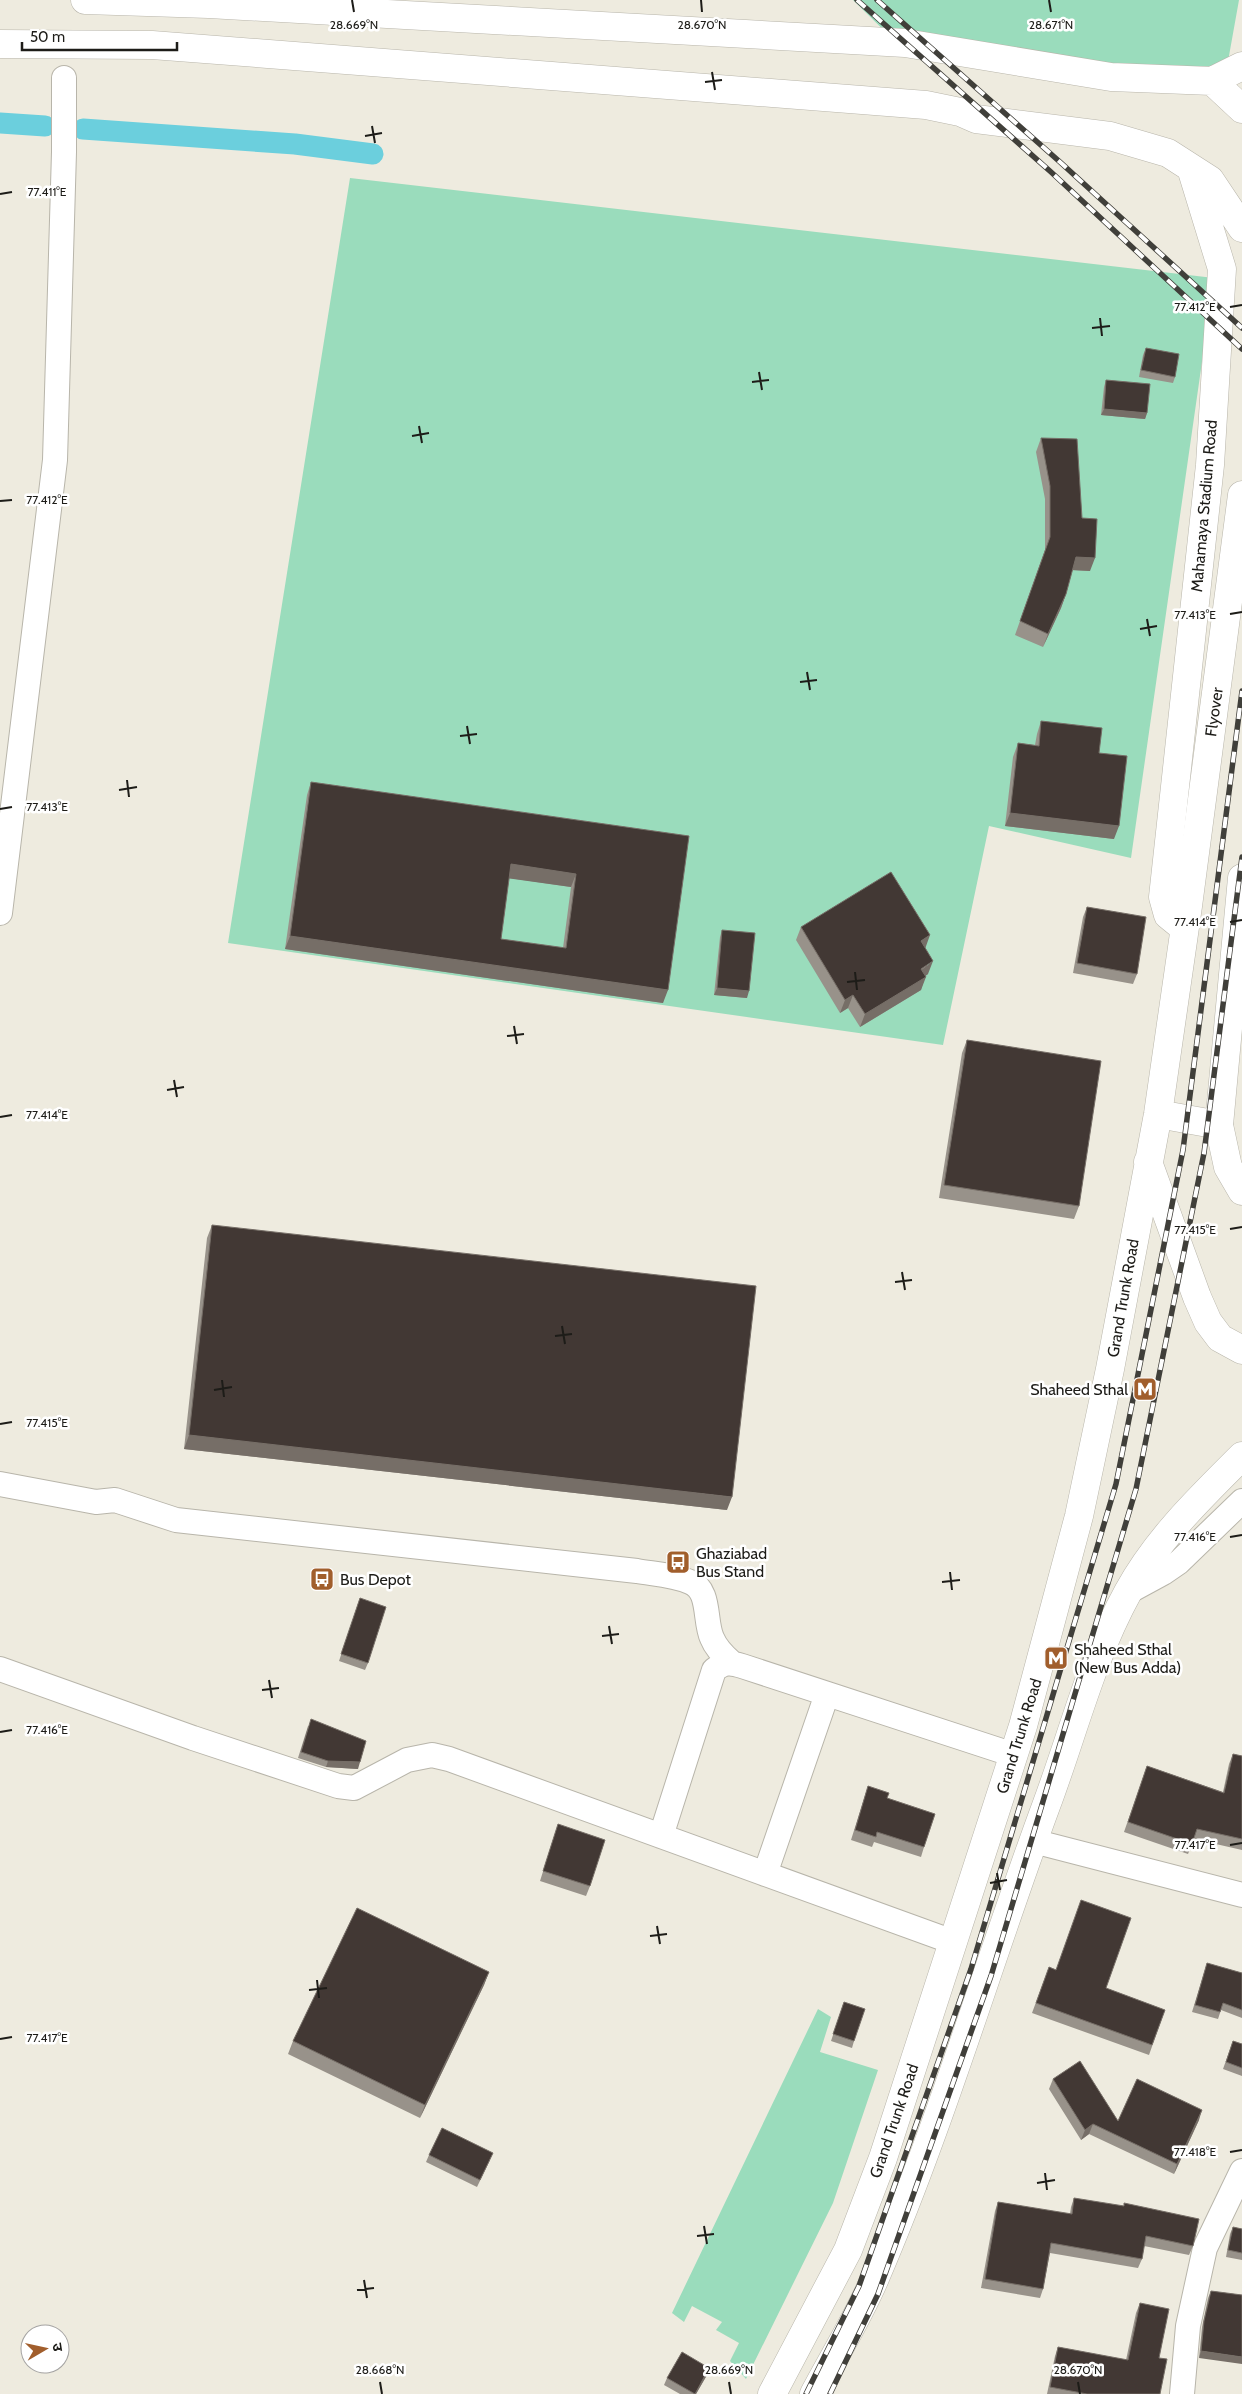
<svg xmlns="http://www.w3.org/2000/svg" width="1242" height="2394" viewBox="0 0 1242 2394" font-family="Cabin,'Noto Sans Devanagari',sans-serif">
	<rect width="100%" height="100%" fill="#eeebdf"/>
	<!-- green -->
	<path fill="#9adcbc" d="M 853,0 L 1239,0 L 1227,67 L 913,59 Z
		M 350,178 L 1214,278 L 1131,858 L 989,826 L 943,1045 L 228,943 Z
		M 818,2009 L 831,2017 L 820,2052 L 878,2070 L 833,2203 L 746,2379 L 730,2361 L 739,2343 L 716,2330 L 722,2322 L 692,2306 L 684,2322 L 672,2313 Z"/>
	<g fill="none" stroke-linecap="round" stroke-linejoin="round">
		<!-- canal -->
		<path stroke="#6bcfdd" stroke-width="21" d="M 0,123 L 45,126
			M 83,129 L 295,144 L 373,154"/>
		<!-- street casing -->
		<g stroke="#b8b5aa" stroke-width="26">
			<path id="street" d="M 0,913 L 55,460 L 64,152 L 64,78
				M 0,1484 L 96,1502 L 115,1500 L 176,1520 L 637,1571 C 654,1574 674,1575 690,1582 C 711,1590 704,1621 712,1638 C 716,1648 723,1655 731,1662
				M 1128,1592 L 1163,1573 L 1179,1562 L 1242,1501
				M 0,1669 L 193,1738 L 338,1786 L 354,1788 L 407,1760 L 432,1755 L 449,1759 L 953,1942
				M 661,1836 L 714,1670 C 724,1662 730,1662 742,1666 L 1014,1755
				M 1033,1841 L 1242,1895
				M 765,1874 L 827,1694
				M 1182,2394 L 1188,2326 L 1205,2248 L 1242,2171"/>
		</g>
		<!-- secondary casing -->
		<g stroke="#b8b5aa" stroke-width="29">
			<path id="secondary" d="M 85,0 L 209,4 L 905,43 L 1111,77 L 1212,81 L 1242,66
				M 0,44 L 152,45 L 926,105 L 960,112 L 976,119 L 1110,136 L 1168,153 L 1210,180 L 1242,228
				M 1212,81 L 1242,109
				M 1242,878 L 1219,1125 L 1228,1167 L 1242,1191
				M 1184,928 L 1168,915 L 1163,897 L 1210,465 L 1222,269 L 1191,168"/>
		</g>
		<!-- highway casing -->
		<g stroke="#b8b5aa" stroke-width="29">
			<path id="highway" d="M 1158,1114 L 1219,1125
				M 1148,1162 L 1197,1297 L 1208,1322 L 1220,1338 L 1242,1350
				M 772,2394 L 848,2250 L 883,2158 L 1023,1726 L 1079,1516 L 1110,1369 L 1158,1114 L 1188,906 L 1242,495
				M 814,2394 C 834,2356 858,2318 875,2278 C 941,2125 988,1963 1046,1806 C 1073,1734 1091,1659 1128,1592 C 1157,1539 1200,1498 1242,1456"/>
		</g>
		<!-- street -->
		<use href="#street" stroke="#fff" stroke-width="24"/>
		<!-- secondary -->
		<use href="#secondary" stroke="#fff" stroke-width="28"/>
		<!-- highway -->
		<use href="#highway" stroke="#fff" stroke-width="28"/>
		<!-- rail casing -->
		<g stroke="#403f3a" stroke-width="5.5">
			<path id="rail" d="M 857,0 L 1051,172 L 1242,349
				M 877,0 L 1060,162 L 1242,328
				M 806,2394 L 859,2286 L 971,1969 L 1116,1484 L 1183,1150 L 1242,691
				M 830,2394 L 878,2294 L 991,1976 L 1136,1489 L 1204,1153 L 1242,857"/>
		</g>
		<!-- rail -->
		<use href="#rail" stroke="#fff" stroke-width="4" stroke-dasharray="11" stroke-linecap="butt"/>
	</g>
	<!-- wall -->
	<path fill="#98928a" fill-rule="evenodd" d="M 1146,348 L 1175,377 L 1173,383 L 1139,377 L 1143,355 Z
		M 1106,380 L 1147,413 L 1145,419 L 1101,415 L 1104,387 Z
		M 1041,438 L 1082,518 L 1090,571 L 1072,570 L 1066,594 L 1061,608 L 1043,647 L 1015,635 L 1045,550 L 1045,499 L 1036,452 Z
		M 1041,721 L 1099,753 L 1114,839 L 1005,826 L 1013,757 L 1018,743 L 1035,745 L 1037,734 Z
		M 311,782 L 689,836 L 663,1003 L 285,949 L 307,795 ZM 509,878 L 571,887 L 563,948 L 501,939 Z
		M 1087,907 L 1137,974 L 1133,984 L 1073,973 L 1083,917 Z
		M 801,927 L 925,948 L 928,974 L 925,976 L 921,990 L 860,1027 L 848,1008 L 840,1013 L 796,940 Z
		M 722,930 L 747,998 L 714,995 L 720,937 Z
		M 967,1040 L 1079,1206 L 1074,1219 L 939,1198 L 962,1053 Z
		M 212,1225 L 727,1510 L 184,1449 L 207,1238 Z
		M 360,1598 L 368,1663 L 365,1670 L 339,1661 Z
		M 308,1726 L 358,1769 L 326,1767 L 298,1758 Z
		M 1233,1754 L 1242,1756 L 1242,1850 L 1194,1839 L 1188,1854 L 1124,1832 L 1147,1766 L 1223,1792 L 1229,1764 Z
		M 868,1786 L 887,1798 L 924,1847 L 921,1857 L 874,1842 L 872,1847 L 851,1840 Z
		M 558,1824 L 590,1886 L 586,1896 L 540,1881 Z
		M 1207,1963 L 1242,1973 L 1242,2018 L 1221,2010 L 1218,2019 L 1192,2012 Z
		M 1049,1967 L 1165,2010 L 1149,2055 L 1032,2013 Z
		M 489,1972 L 484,1985 L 420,2118 L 288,2054 L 293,2041 Z
		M 844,2002 L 854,2041 L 852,2048 L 831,2041 Z
		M 1233,2041 L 1242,2044 L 1242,2076 L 1223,2069 Z
		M 1053,2079 L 1118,2121 L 1199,2120 L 1174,2174 L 1089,2134 L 1081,2140 L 1049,2089 Z
		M 429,2155 L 490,2160 L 477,2187 L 426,2162 Z
		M 1074,2198 L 1193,2246 L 1189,2255 L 1144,2246 L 1142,2259 L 1138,2268 L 1050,2253 L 1043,2289 L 1040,2298 L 981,2288 L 995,2211 L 998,2202 L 1070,2214 L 1071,2207 Z
		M 1233,2227 L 1242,2229 L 1242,2260 L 1226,2257 L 1230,2234 Z
		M 1211,2291 L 1242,2295 L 1199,2358 L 1202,2327 L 1208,2298 Z
		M 1140,2303 L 1159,2358 L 1160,2394 L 1047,2394 L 1055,2356 L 1058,2347 L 1126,2360 L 1136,2313 Z
		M 709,2368 L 707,2375 L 696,2394 L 680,2394 L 664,2385 L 667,2378 Z"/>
	<!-- shaded-wall -->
	<path fill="#766e67" d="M 1104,409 L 1147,413 L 1145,419 L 1101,415 Z
		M 1076,557 L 1095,558 L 1090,571 L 1071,570 Z
		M 1066,594 L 1061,608 L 1043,647 L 1048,634 Z
		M 1010,813 L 1119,826 L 1114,839 L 1005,826 Z
		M 511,864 L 576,874 L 571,887 L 506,878 Z
		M 930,935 L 925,949 L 921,941 Z
		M 290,936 L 668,990 L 663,1003 L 285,949 Z
		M 933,961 L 928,974 L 917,982 L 926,977 L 921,990 L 860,1027 L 865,1014 Z
		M 717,988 L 749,991 L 747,998 L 714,995 Z
		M 853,995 L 848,1008 L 840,1013 L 845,1000 Z
		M 189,1435 L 732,1497 L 727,1510 L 184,1449 Z
		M 328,1761 L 360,1762 L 358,1769 L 326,1767 Z
		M 489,1972 L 484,1985 L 420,2118 L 425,2105 Z
		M 1202,2110 L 1199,2120 L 1174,2174 L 1177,2164 Z
		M 1093,2124 L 1089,2134 L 1081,2140 L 1085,2130 Z
		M 1201,2351 L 1242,2357 L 1242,2364 L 1199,2358 Z
		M 709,2368 L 707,2375 L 696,2394 L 695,2394 Z"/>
	<!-- building -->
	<path fill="#423834" stroke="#766e67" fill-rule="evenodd" d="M 1146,348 L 1179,354 L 1175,377 L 1141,370 Z
		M 1106,380 L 1150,384 L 1147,413 L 1104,409 Z
		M 1041,438 L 1077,439 L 1082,518 L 1097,519 L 1095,558 L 1076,557 L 1066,594 L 1048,634 L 1020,621 L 1050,537 L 1050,486 Z
		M 1041,721 L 1102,728 L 1099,753 L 1127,756 L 1119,826 L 1010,813 L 1018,743 L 1039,746 Z
		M 311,782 L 689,836 L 668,990 L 290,936 ZM 511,864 L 576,874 L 566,948 L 501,939 Z
		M 891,872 L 930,935 L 921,941 L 933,961 L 921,969 L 926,977 L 865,1014 L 853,995 L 845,1000 L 801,927 Z
		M 1087,907 L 1146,917 L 1137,974 L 1077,963 Z
		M 722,930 L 755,933 L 749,991 L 717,988 Z
		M 967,1040 L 1101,1061 L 1079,1206 L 944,1185 Z
		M 212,1225 L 756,1286 L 732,1497 L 189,1435 Z
		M 360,1598 L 386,1607 L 368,1663 L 341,1654 Z
		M 311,1719 L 366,1741 L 360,1762 L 328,1761 L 301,1752 Z
		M 1233,1754 L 1242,1756 L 1242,1839 L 1197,1829 L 1192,1844 L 1128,1822 L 1147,1766 L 1224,1793 Z
		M 868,1786 L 889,1793 L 887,1798 L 935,1814 L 924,1847 L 877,1832 L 876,1837 L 855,1830 Z
		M 558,1824 L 605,1840 L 590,1886 L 543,1871 Z
		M 1081,1900 L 1131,1918 L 1106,1988 L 1165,2010 L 1152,2045 L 1036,2003 L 1049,1967 L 1056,1970 Z
		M 357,1908 L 489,1972 L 425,2105 L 293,2041 Z
		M 1207,1963 L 1242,1973 L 1242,2010 L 1223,2003 L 1220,2012 L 1195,2005 Z
		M 844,2002 L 865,2009 L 854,2041 L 833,2034 Z
		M 1233,2041 L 1242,2044 L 1242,2068 L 1226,2062 Z
		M 1080,2061 L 1118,2121 L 1137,2079 L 1202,2110 L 1177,2164 L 1093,2124 L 1085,2130 L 1053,2079 Z
		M 442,2128 L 493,2153 L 480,2180 L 429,2155 Z
		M 1074,2198 L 1124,2206 L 1124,2203 L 1199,2219 L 1193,2246 L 1146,2236 L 1142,2259 L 1051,2243 L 1043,2289 L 985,2279 L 998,2202 L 1072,2214 Z
		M 1233,2227 L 1242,2229 L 1242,2253 L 1228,2250 Z
		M 1211,2291 L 1242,2295 L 1242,2357 L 1201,2351 L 1204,2321 Z
		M 1140,2303 L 1169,2309 L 1159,2358 L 1167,2359 L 1160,2394 L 1087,2394 L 1050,2387 L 1058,2347 L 1128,2360 Z
		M 682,2352 L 709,2368 L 695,2394 L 667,2378 Z"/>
	<!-- ticks -->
	<path fill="none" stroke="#1d1c18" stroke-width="2" d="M 352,0 L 354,12M 701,0 L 702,12M 1049,0 L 1051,12M 712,72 L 715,90M 705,82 L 722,80M 372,126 L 375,143M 365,136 L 382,133M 0,194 L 12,192M 1230,307 L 1242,305M 1100,318 L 1102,336M 1092,328 L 1110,326M 759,372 L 762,390M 752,382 L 769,380M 419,426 L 422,443M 412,436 L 429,433M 0,501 L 12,500M 1230,614 L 1242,612M 1147,619 L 1150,636M 1140,629 L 1157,626M 807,672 L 810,690M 800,682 L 817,680M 467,726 L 470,744M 460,736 L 477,734M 127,780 L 129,797M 119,790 L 137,787M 0,809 L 12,807M 1230,922 L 1242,920M 855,972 L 857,990M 847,982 L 865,980M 514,1026 L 517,1044M 507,1036 L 524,1034M 174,1080 L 177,1097M 167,1090 L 184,1087M 0,1117 L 12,1115M 1230,1229 L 1242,1227M 902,1272 L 905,1290M 895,1282 L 912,1280M 562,1326 L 565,1344M 555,1336 L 572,1334M 222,1380 L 224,1397M 214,1390 L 232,1387M 0,1424 L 12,1422M 1230,1537 L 1242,1535M 950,1572 L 952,1590M 942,1582 L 960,1580M 609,1626 L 612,1644M 602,1636 L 619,1634M 269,1680 L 272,1698M 262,1690 L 279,1688M 0,1732 L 12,1730M 1230,1845 L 1242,1843M 997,1873 L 1000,1890M 990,1883 L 1007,1880M 657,1926 L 660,1944M 650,1936 L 667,1934M 317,1980 L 319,1998M 309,1990 L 327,1988M 0,2039 L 12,2037M 1230,2152 L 1242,2150M 1045,2173 L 1047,2190M 1037,2183 L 1055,2180M 704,2226 L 707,2244M 697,2236 L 714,2234M 364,2280 L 367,2298M 357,2290 L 374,2288M 380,2382 L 382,2394M 729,2382 L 731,2394M 1078,2382 L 1080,2394"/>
	<!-- icons -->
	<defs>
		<g id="metro-square" transform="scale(1.25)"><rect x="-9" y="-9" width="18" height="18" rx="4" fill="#a15e2c" stroke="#fff"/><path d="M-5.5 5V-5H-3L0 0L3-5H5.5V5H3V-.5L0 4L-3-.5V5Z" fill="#fff"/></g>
		<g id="bus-square" transform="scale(1.25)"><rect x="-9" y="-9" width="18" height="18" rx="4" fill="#a15e2c" stroke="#fff"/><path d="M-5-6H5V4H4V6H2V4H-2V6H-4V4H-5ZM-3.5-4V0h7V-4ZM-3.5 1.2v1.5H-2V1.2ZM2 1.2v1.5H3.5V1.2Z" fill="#fff"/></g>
	</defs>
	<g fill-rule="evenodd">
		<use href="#metro-square" x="1145" y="1389"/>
		<use href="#bus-square" x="678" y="1562"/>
		<use href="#bus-square" x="322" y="1579"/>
		<use href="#metro-square" x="1056" y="1658"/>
	</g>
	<g text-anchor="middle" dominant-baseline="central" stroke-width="5" stroke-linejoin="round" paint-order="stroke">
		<!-- street labels -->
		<g font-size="16" fill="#1d1c18" stroke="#fff">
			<text transform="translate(1204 506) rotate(-85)">Mahamaya Stadium Road</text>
			<text transform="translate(1214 712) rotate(-82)">Flyover</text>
			<text transform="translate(1123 1298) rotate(-80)">Grand Trunk Road</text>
			<text transform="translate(1019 1736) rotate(-73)">Grand Trunk Road</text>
			<text transform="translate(894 2121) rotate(-71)">Grand Trunk Road</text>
		</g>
		<!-- poi labels -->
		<g font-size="16" fill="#1d1c18" stroke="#fff" text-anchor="start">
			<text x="1128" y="1389" text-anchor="end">Shaheed Sthal</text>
			<text x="696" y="1553">Ghaziabad<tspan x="696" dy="18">Bus Stand</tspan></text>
			<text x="340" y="1579">Bus Depot</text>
			<text x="1074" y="1649">Shaheed Sthal<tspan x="1074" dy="18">(New Bus Adda)</tspan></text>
		</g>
	</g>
	<g font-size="12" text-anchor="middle" fill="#1d1c18" stroke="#fff" stroke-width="5" stroke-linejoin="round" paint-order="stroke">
		<text x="354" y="29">28.669°N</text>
		<text x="702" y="29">28.670°N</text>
		<text x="1051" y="29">28.671°N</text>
		<text x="47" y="196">77.411°E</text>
		<text x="1195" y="311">77.412°E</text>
		<text x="47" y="504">77.412°E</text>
		<text x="1195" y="619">77.413°E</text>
		<text x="47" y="811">77.413°E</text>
		<text x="1195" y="926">77.414°E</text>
		<text x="47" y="1119">77.414°E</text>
		<text x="1195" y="1234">77.415°E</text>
		<text x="47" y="1427">77.415°E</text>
		<text x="1195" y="1541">77.416°E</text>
		<text x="47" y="1734">77.416°E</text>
		<text x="1195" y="1849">77.417°E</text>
		<text x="47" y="2042">77.417°E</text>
		<text x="1195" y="2156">77.418°E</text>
		<text x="380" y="2374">28.668°N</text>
		<text x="729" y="2374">28.669°N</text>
		<text x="1078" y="2374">28.670°N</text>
	</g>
	<!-- north arrow -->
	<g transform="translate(45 2349) rotate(81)"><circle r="24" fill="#ffffff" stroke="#a5a4a3"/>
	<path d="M0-4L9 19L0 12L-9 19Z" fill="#a15e2c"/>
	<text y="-8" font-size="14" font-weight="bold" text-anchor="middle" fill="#1d1c18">उ</text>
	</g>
	<!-- scale -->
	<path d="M22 42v8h155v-8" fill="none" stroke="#1d1c18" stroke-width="2.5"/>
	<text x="30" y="42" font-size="15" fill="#1d1c18" stroke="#ffffff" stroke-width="4" paint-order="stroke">50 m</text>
</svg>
